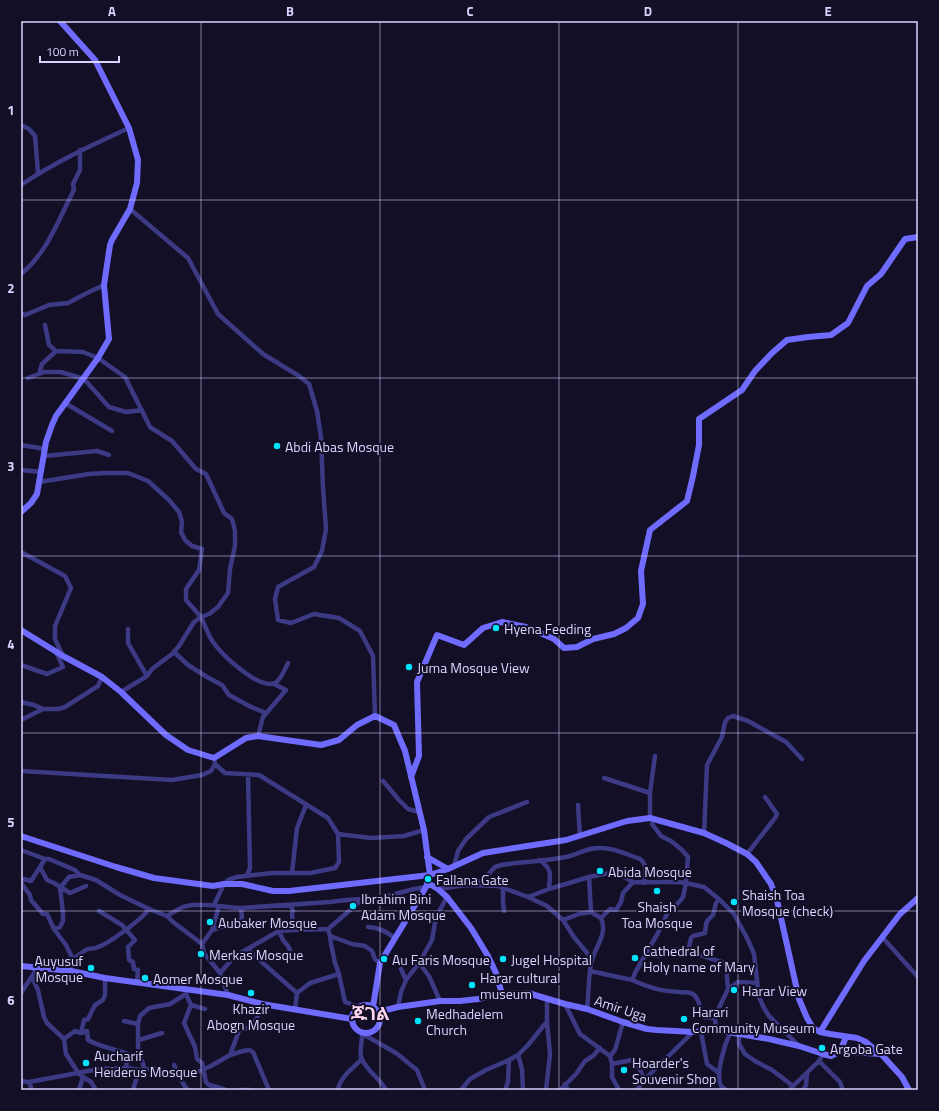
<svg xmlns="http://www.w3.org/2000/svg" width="939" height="1111" viewBox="0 0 939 1111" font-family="'Titillium Web','Noto Sans Ethiopic',sans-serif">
	<rect width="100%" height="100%" fill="#130f26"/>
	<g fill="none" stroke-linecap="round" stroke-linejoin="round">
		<!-- street -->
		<path stroke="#3d3a85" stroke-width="4.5" d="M 21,125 L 29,129 L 35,136 L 38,173
			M 21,185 C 55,162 92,145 129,128
			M 130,209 L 188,258 L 218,314 L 263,354 L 299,376 L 309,384 L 317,411 L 321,437 L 323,488 L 326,529 L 322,551 L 314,567 L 278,587 L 275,599 L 278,620 L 291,623 L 314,614 L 339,618 L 360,631 L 373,656 L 375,716
			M 21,274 C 48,252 58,220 74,190 L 73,184 L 80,170 L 80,150
			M 21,313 L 25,315 L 49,305 L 68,303 L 85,294 L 104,285
			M 45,325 L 49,345 L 56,351
			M 39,374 L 42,364 L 56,351 L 83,352 L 98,358 L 125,377 L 150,427 L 172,441 L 196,469 L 206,474 L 224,513 L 232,519 L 235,531 L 235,546 L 230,569 L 228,593 L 218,607 L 209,614 L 201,617 L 186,600 L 186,589 L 199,570 L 202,549 L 192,546 L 185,540 L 181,532 L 182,522 L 179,512 L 169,500 L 148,481 L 128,473 L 106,473 L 89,474 L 39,482
			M 28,378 L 44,372 L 61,372 L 84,379 L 109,407 L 126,412 L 142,410
			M 65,403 L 112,431
			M 21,445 L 45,449
			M 44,456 L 97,451 L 109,455
			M 21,470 L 41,472
			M 21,552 L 65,576 L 71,588 L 55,626 L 55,639 L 63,656
			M 128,629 L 128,643 L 147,676
			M 174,652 L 188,665 L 207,677 L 222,685 L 229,695 L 251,707 L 266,713
			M 21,665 L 47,674 L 63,667 L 56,652
			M 121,692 L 147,676 L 152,669 L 172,654 L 179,646 L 194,622 L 201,617 C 205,625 208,635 213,642 C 222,655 259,690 275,683 C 281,680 285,669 288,663
			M 21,702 L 34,705 L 43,709
			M 21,720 L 43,709 L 58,709 L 65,707 L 98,686 L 102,677
			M 258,736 L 263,717 L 286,690 L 274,684
			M 21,771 L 172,780 L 202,775 L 211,771 L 215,764 L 215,762
			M 604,778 L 650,793
			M 383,781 L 399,800 L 408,809 L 419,812
			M 578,805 L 580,836
			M 650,818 L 650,793 L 655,756
			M 652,824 L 661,836 L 671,841 L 682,850 L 688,857 L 686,883 L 704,887 L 719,899 L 734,914 L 748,940 L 754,954 L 759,997 L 764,1008 L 769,1016 L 799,1046
			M 704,833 L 707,765 L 722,737 L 725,722 L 728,718 L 733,716 L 748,721 L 786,742 L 802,759
			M 338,834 L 371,838 L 404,836 L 424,830
			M 21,850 L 45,859 L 49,859 L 75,870 L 80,875 L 96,880 L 120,895 L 149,909 L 167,916 C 174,912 180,907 187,906 C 205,902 223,908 241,908 L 330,902 L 347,900 L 380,898 L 414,889 L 426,887
			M 747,854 L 775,818 L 777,814 L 765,797
			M 45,859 L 40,867 L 47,880 L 54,883 L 70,893 L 86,886
			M 540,860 C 553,871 550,873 549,889
			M 454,866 L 458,851 L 466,839 L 489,817 L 527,802
			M 292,873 L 297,828 L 306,805
			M 247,875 L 250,868 L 248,775
			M 589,877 L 591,912 L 601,918
			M 21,881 L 24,879 L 31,881 L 40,867
			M 21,883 L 30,895 L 31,900 L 43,914 L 47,914 L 54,929 L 66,945 L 73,959 L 71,971
			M 475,885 L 486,877 L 495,867 L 501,865 C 523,862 545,861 566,857 C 579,854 587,847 602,848 C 615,848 628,855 640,859 C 648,865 645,874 644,883
			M 503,888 L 503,902 L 504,911
			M 438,889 L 466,885 L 498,886 L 528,897 L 547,906 L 563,920 L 574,937 L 592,959
			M 528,897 L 549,889 L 589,877 L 610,873 L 623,876 L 633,882
			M 214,905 L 224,884 L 228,880 L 237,877 L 272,873 L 310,873 L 335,868 L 339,862 L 338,834 L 328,818 L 259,775 L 225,773 L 215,764
			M 291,905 L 293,911 L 292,914 L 293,930
			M 99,911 L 122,925 L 135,940 L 128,947 L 129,960 L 133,962 L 134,969 L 138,970 L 137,983
			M 167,916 L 173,922 L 202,944 L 204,953 L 220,973
			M 563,920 L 579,914 L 591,912
			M 368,927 C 379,927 387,932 395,938
			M 54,929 L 60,927 L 63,921 L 63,913 L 60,888 L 69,877 L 80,875
			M 328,929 L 330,936 L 331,944 L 335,963 L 339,974 L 345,1002 L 359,1007
			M 212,930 L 219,906
			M 279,931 L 283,940 L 288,946 L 290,950
			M 330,936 L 352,944 L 365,946 L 372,951 L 375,959 L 380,963
			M 882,937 L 918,977
			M 202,944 L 212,930 L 240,921 L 242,918 L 241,908
			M 247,949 L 297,993
			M 688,951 L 691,938 L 693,936 L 705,933 L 706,925 L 707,921 L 713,915 L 716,903 L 719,899
			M 645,955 L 659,956 C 662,955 664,952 667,951 C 683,946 706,958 722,962 L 726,966 L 728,989 L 717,1012 L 715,1018
			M 73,959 C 78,956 83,951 88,949 C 91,948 95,949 98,947 C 110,943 142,919 149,909
			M 419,963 L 429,976 L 440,1001
			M 401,969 L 406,980
			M 590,971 L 632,980
			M 32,977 L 38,990 L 44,1017 L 47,1023 L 64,1039 L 66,1054 L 79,1074 L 83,1077 L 79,1090
			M 105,978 L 105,995 L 103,1000 L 95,1005 L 88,1019 L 84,1020 L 81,1033 L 87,1031 L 88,1040 C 100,1047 115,1049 128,1054 L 126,1068
			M 728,989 L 738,982 L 757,983
			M 21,993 L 38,967
			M 228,995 L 220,973 L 235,956 L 279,931 L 293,930 L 328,929 L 363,899
			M 565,1004 L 580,1034 L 610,1056 L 612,1064 L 612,1077 L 619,1090
			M 191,1005 L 205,1009
			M 398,1007 L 401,992 L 406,980 L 419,963 L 432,940 L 436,917 L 447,897
			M 587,1009 C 589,994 588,974 592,960 C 596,945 608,934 601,918 L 610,909 L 616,910 L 621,902 L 623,893 L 633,882 C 651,883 668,881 686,883 L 683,897 L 680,901 L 667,914 L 658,933 L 636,971 L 632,980 C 647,987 662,992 679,992 C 684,993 690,991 694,995 C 700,1000 700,1008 702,1015 L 704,1017 L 715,1018 L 716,1030
			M 295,1010 L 297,993 L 310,983 L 339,974
			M 124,1021 L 138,1024
			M 232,1030 C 251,1032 258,1021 262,1004
			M 362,1032 C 363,1040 359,1050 361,1057 C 366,1071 380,1078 386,1090
			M 701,1032 L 707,1064 L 719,1073
			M 363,1034 L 396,1053 L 417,1070 L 425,1090
			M 739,1034 L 739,1044 L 745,1054 L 755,1061 L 772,1070 L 793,1086
			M 64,1039 L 75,1031 L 81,1033
			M 139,1040 L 162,1033
			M 823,1054 L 819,1061 L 840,1082 L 843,1090
			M 230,1055 L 239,1031
			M 518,1055 L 522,1069 L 523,1090
			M 610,1056 L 615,1050 L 623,1022
			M 612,1064 L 632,1060 C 639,1065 641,1072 644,1080
			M 174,1065 C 179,1074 181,1083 188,1090
			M 145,1070 L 142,1061 L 138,1055 L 138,1024 L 140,1016 L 149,1008 L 170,1004 L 186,994 L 191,1005 L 184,1023 L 195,1047 L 197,1059 L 202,1063 L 206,1082 L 209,1085 L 217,1087 L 226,1090
			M 83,1077 L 91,1082 L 96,1090
			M 21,1081 L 29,1082 L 99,1069 L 126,1068 L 141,1070 L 157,1069 L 179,1075 L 189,1074 L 195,1073 L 211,1066 L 230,1055 L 243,1051 L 249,1050 L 253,1052 L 269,1090
			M 29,1082 L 32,1090
			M 565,1084 L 568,1090
			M 133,1090 L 136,1080 L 141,1070
			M 240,1090 L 251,1090
			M 338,1090 C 340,1077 353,1068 362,1059
			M 461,1090 L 470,1079 L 486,1070 L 509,1060
			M 505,1090 L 508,1082 L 509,1060 L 518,1055 L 528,1045 L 545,1024
			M 546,1090 L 550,1054 L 547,1022 L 547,999
			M 560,1090 L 576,1074 L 585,1061 L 593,1056 L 600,1048
			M 637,1090 L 644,1080 L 693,1032
			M 726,1090 C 726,1090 721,1086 721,1086 C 715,1074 725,1044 730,1033
			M 789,1090 L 819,1061
			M 803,1090 L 806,1085 L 807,1073"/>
		<!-- secondary -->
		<path stroke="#6f6bff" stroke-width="6" d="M 21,512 L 31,503 L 37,494 L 46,442 L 52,425 L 56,416 L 98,358 L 109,339 L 104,285 L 110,245 L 112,240 L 130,209 L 137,183 L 138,160 L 129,128 L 95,60 L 60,21
			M 21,630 L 63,656 L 102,677 L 121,692 L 166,735 L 188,750 L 214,758 L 246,738 L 258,736 L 321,745 L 339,740 L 357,725 L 375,716 L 394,725 L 405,751 L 424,830 L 430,875 L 426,887 L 380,963 L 373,1007
			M 411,777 L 419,756 L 417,682 L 437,635 L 464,645 L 483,628 L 502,622 L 526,627 L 554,639 L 564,648 L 577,647 L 593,639 L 614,634 L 626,628 L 638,618 L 643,604 L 641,571 L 650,530 L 687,501 L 693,476 L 699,445 L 699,419 L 742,390 L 755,371 L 772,353 L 787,340 L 808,337 L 831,335 L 848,323 L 867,286 L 881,274 L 905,239 L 918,237
			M 21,836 L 116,867 L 154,878 L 213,886 L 224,884 L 242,884 L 273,891 L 289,891 L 430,875 L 448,869
			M 427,857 L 448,869 L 483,853 L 566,840 L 627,821 L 650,818 L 704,833 L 726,843 L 747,854 L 756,862 L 771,884 L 777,900 L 799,999 L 807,1018 L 813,1028 L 820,1032 L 830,1034 L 857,1038 L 866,1042 L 882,1055 L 902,1077 L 909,1090
			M 428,883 L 438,889 L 447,897 L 471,928 L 488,956 L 496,973 L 502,994
			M 21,966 L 71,971 L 105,978 L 228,995 L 262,1004 L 352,1019
			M352 1019a14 14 0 1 1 28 0a14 14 0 1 1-28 0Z
			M 378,1012 L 398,1007 L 440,1001 L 460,1001 L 478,999 L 502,994 L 528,993 L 565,1004 L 587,1009 L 623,1022 L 647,1029 L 657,1030 L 693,1032 L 716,1030 L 769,1039 L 799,1046 L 823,1054 L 831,1056 L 835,1054 L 841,1049 L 846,1037
			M 820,1032 L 864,961 L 900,914 L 918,898
			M 838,1051 L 880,1054"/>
	</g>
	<!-- grid -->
	<path fill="none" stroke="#d9d4ff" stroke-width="1" stroke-opacity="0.55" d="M 201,21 L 201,1090M 380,21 L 380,1090M 559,21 L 559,1090M 738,21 L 738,1090M 21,200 L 918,200M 21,378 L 918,378M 21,556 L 918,556M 21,733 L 918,733M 21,911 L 918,911"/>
	<!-- markers -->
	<g fill="#00e5ff" stroke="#130f26" stroke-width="1.5">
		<circle cx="277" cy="446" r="4"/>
		<circle cx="496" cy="628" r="4"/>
		<circle cx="409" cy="667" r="4"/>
		<circle cx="600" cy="871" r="4"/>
		<circle cx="428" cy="879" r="4"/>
		<circle cx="657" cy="891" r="4"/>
		<circle cx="734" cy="902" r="4"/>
		<circle cx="353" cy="906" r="4"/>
		<circle cx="210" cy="922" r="4"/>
		<circle cx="201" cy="954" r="4"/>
		<circle cx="635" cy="958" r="4"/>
		<circle cx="384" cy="959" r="4"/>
		<circle cx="503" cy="959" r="4"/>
		<circle cx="91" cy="968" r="4"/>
		<circle cx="145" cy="978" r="4"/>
		<circle cx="472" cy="985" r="4"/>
		<circle cx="734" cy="990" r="4"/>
		<circle cx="251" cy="993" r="4"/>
		<circle cx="684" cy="1019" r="4"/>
		<circle cx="418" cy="1021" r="4"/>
		<circle cx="822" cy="1048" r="4"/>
		<circle cx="86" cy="1063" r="4"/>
		<circle cx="624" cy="1070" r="4"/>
	</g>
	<g text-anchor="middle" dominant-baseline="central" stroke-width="4" stroke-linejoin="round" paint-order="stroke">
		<!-- poi labels -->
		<g font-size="14" fill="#d9d4ff" stroke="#130f26" text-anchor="start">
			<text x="285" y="446">Abdi Abas Mosque</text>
			<text x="504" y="628">Hyena Feeding</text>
			<text x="417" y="667">Juma Mosque View</text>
			<text x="608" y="871">Abida Mosque</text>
			<text x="436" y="879">Fallana Gate</text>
			<text x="742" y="894">Shaish Toa<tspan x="742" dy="16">Mosque (check)</tspan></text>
			<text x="361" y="898">Ibrahim Bini<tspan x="361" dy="16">Adam Mosque</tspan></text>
			<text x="657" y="906" text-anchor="middle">Shaish<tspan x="657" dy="16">Toa Mosque</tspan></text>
			<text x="218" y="922">Aubaker Mosque</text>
			<text x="643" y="950">Cathedral of<tspan x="643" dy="16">Holy name of Mary</tspan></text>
			<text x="209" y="954">Merkas Mosque</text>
			<text x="392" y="959">Au Faris Mosque</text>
			<text x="511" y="959">Jugel Hospital</text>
			<text x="83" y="960" text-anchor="end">Auyusuf<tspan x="83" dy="16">Mosque</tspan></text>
			<text x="480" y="977">Harar cultural<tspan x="480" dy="16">museum</tspan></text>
			<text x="153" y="978">Aomer Mosque</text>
			<text x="742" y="990">Harar View</text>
			<text x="251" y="1008" text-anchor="middle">Khazir<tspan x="251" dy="16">Abogn Mosque</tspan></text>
			<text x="692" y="1011">Harari<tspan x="692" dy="16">Community Museum</tspan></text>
			<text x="426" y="1013">Medhadelem<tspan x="426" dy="16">Church</tspan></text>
			<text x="830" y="1048">Argoba Gate</text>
			<text x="94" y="1055">Aucharif<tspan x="94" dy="16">Heiderus Mosque</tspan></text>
			<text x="632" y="1062">Hoarder's<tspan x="632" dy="16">Souvenir Shop</tspan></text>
		</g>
		<!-- street labels -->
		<g font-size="14" fill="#d9d4ff" stroke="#130f26">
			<text transform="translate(621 1008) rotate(18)">Amir Uga</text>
		</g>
		<!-- district labels -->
		<g font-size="18" font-weight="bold" fill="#ffd6f0" stroke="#130f26">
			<text x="370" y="1013">ጁገል</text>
		</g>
	</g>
	<!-- border -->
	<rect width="939" height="1111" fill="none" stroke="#130f26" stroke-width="44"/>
	<!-- scale -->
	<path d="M40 56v6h79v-6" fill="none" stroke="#d9d4ff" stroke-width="2"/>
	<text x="46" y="56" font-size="12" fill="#d9d4ff" stroke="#130f26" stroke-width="3" paint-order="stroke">100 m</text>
	<rect x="22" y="22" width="895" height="1067" fill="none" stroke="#d9d4ff" stroke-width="1.5"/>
	<g font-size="13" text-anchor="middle" font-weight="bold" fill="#d9d4ff">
		<text x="112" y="16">A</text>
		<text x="290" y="16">B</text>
		<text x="470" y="16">C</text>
		<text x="648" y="16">D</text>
		<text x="828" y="16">E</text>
		<text x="11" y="115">1</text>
		<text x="11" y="293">2</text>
		<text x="11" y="471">3</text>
		<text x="11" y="649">4</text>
		<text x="11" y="827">5</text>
		<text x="11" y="1005">6</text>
	</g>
</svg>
